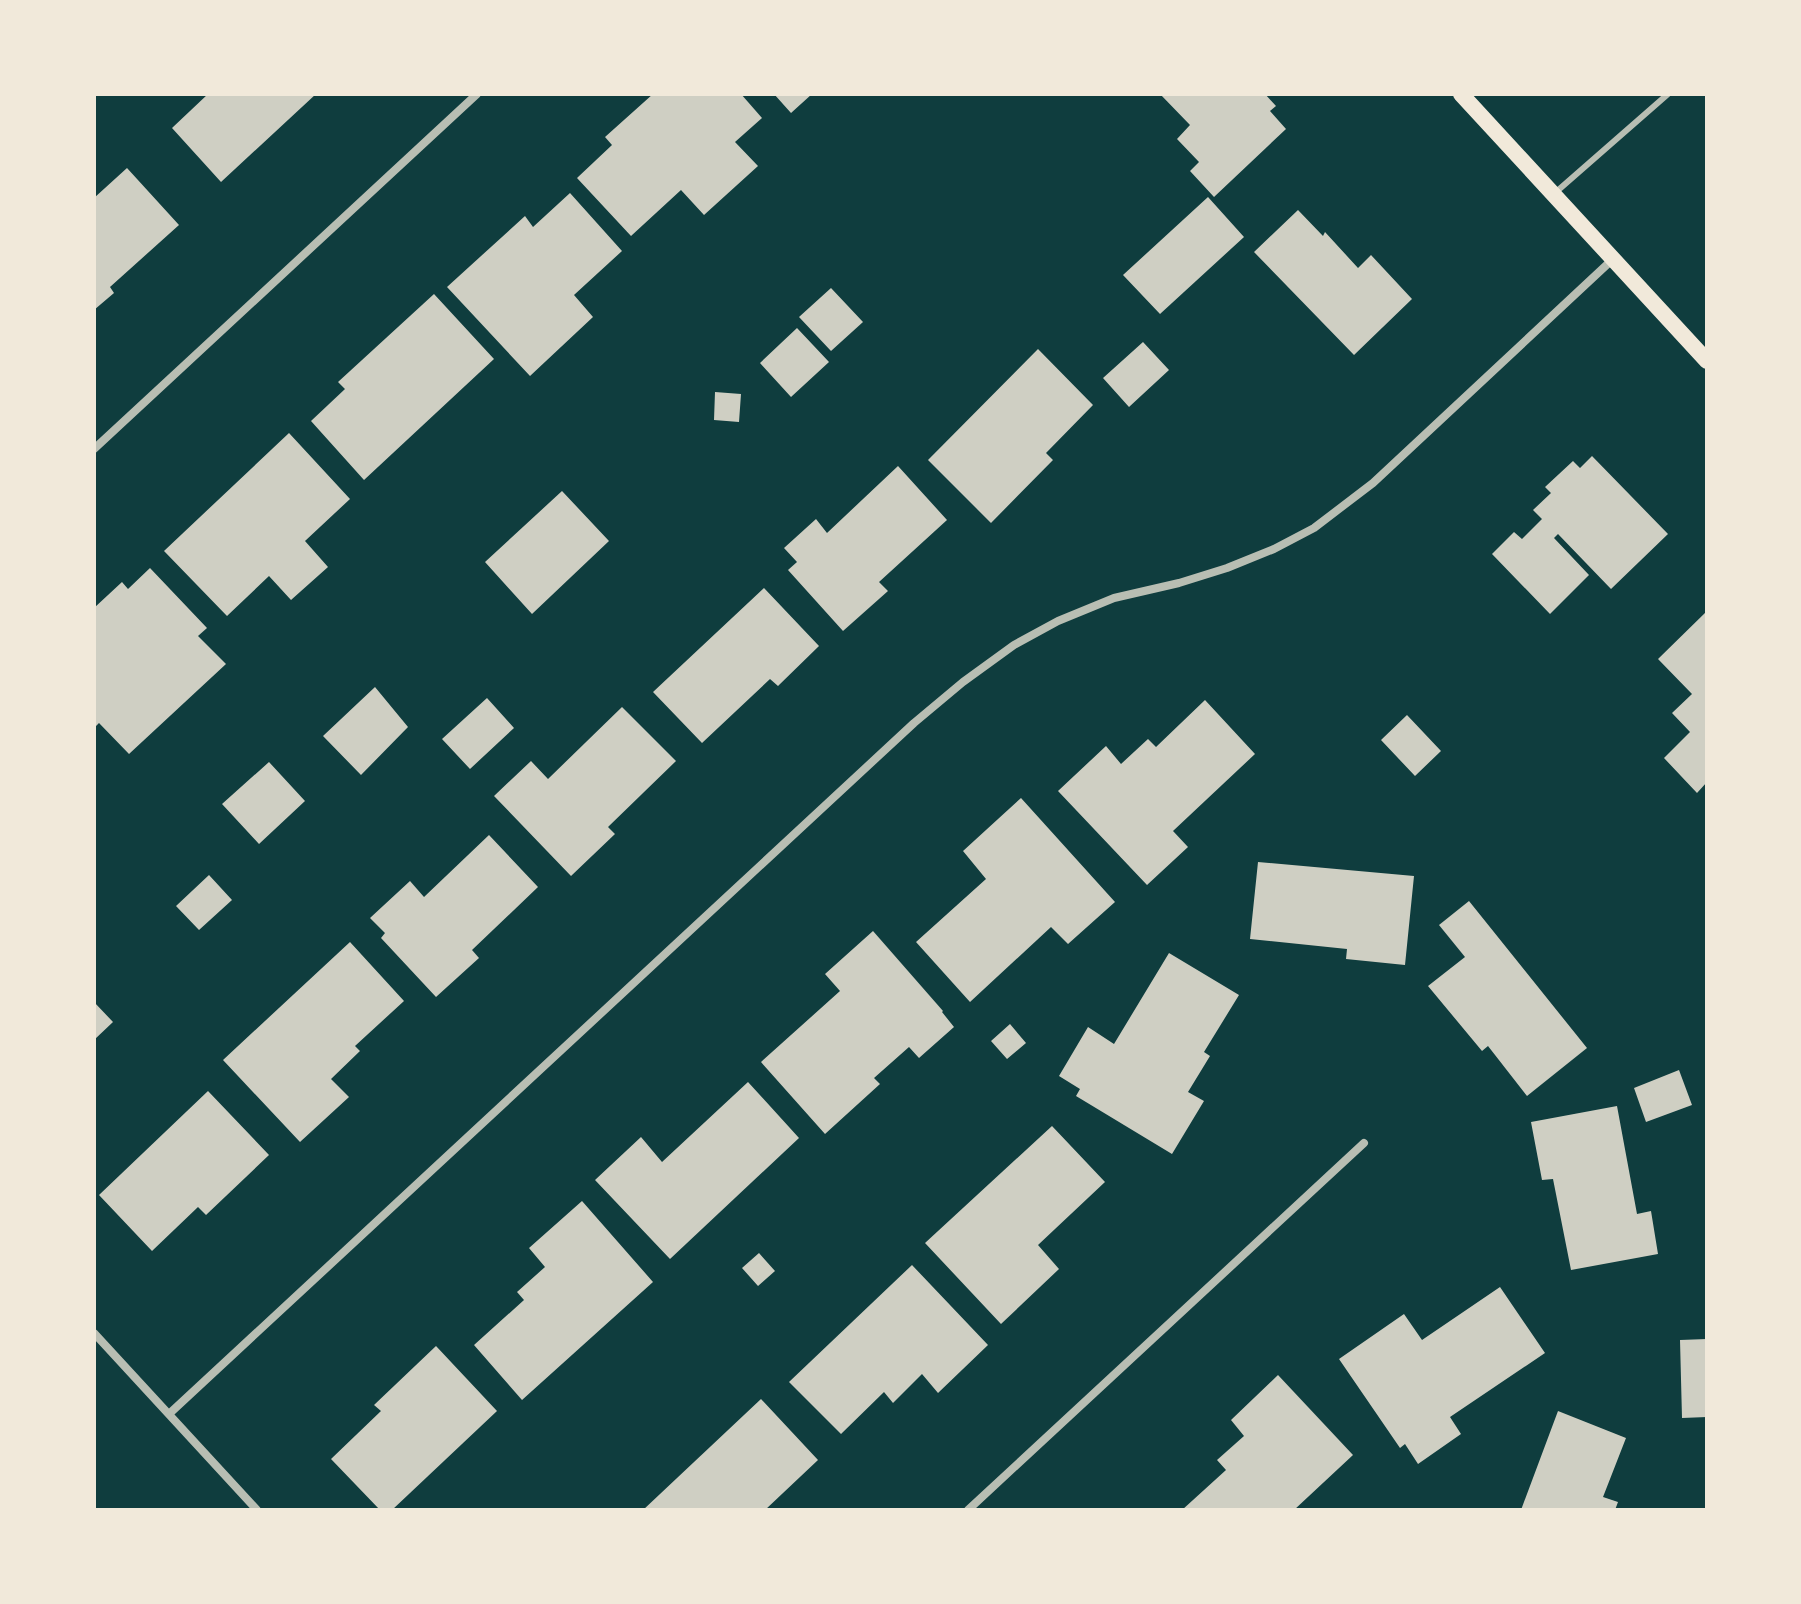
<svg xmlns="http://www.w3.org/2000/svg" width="1801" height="1604" viewBox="0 0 1801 1604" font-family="'Asap Condensed',sans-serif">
	<rect width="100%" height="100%" fill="#0f3d3e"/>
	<!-- building -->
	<path fill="#cfcfc3" d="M 208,94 L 316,94 L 221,182 L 172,128 Z
		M 653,94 L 741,94 L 762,118 L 735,142 L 758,166 L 704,215 L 681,190 L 631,236 L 577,178 L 612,145 L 605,137 Z
		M 774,94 L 812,94 L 791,113 Z
		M 1160,94 L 1265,94 L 1276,106 L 1270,111 L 1286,129 L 1214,197 L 1190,171 L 1199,162 L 1177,139 L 1190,125 Z
		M 127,168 L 179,225 L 110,287 L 114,293 L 94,310 L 94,198 Z
		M 570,193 L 622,251 L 574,295 L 593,317 L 530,376 L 447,287 L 525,216 L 533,227 Z
		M 1208,197 L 1244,237 L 1160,314 L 1123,275 Z
		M 1298,210 L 1323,236 L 1325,232 L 1358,268 L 1371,255 L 1412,299 L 1354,355 L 1254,252 Z
		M 831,288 L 863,322 L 831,351 L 799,317 Z
		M 434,294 L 494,359 L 364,480 L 311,421 L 345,389 L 338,382 Z
		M 797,328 L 829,362 L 791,397 L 760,363 Z
		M 1143,342 L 1169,370 L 1129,407 L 1103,378 Z
		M 1038,349 L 1093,405 L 1046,453 L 1053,460 L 991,523 L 928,460 Z
		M 715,392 L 741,394 L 739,422 L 714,420 Z
		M 289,433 L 350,499 L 305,541 L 328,567 L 291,600 L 269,576 L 227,616 L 164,551 Z
		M 1592,456 L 1668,534 L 1611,589 L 1558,534 L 1554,538 L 1589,575 L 1550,614 L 1492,554 L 1514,532 L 1522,539 L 1542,519 L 1533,510 L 1551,493 L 1545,487 L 1573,461 L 1580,468 Z
		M 898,466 L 947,520 L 879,582 L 888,591 L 843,631 L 788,570 L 797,562 L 784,548 L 816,519 L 827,533 Z
		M 562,491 L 609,541 L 532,614 L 485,562 Z
		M 150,568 L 207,628 L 198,636 L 226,664 L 129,754 L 99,723 L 96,726 L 94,724 L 94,608 L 122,582 L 128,589 Z
		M 764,588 L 819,646 L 778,686 L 770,679 L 702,743 L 653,692 Z
		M 1707,611 L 1707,782 L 1697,793 L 1664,758 L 1690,732 L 1672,713 L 1692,694 L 1658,659 Z
		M 375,687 L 408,727 L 361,775 L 323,736 Z
		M 487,698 L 514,728 L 470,769 L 442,739 Z
		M 1205,700 L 1255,754 L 1173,831 L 1188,847 L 1147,885 L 1058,791 L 1106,746 L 1121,764 L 1148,739 L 1156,747 Z
		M 622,707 L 676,761 L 608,827 L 615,834 L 571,876 L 494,796 L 531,761 L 548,779 Z
		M 1407,715 L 1441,751 L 1415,776 L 1381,740 Z
		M 269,762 L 305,801 L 259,844 L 222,804 Z
		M 1021,798 L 1115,902 L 1068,944 L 1051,927 L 970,1002 L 916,942 L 986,879 L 963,851 Z
		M 489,835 L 538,887 L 472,950 L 479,958 L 436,997 L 381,938 L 385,933 L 370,918 L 410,881 L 424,897 Z
		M 1258,862 L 1414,876 L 1405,965 L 1346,959 L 1347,949 L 1250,939 Z
		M 209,875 L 232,900 L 199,930 L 176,906 Z
		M 1469,901 L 1587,1048 L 1527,1096 L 1488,1046 L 1482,1051 L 1428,986 L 1465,957 L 1439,925 Z
		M 873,931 L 943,1011 L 942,1012 L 954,1027 L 919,1058 L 909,1047 L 874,1078 L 880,1084 L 825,1134 L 761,1062 L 840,991 L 825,974 Z
		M 350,942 L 404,1001 L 355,1046 L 360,1051 L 331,1079 L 349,1097 L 300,1142 L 223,1060 Z
		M 1169,953 L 1239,995 L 1204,1052 L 1210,1056 L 1188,1092 L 1204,1101 L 1172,1154 L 1076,1096 L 1080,1089 L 1059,1076 L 1088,1027 L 1114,1044 Z
		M 94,1002 L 113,1022 L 94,1040 Z
		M 1010,1024 L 1026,1043 L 1007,1059 L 991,1041 Z
		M 1679,1070 L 1692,1105 L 1646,1122 L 1634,1088 Z
		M 748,1082 L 799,1138 L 670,1259 L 595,1180 L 641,1137 L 662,1162 Z
		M 208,1091 L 269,1155 L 206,1215 L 198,1207 L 152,1251 L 99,1195 Z
		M 1617,1106 L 1637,1214 L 1651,1211 L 1658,1254 L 1571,1270 L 1553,1179 L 1542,1180 L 1531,1122 Z
		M 1052,1126 L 1105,1182 L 1038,1245 L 1059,1269 L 1001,1324 L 925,1243 Z
		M 582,1201 L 653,1282 L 522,1400 L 474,1345 L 524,1300 L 517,1292 L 545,1267 L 529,1248 Z
		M 759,1253 L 775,1271 L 758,1286 L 742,1268 Z
		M 912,1265 L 988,1345 L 938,1393 L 922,1374 L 893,1403 L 884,1392 L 841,1434 L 789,1382 Z
		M 1500,1287 L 1545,1353 L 1450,1417 L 1461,1434 L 1418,1464 L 1405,1444 L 1400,1448 L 1339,1359 L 1404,1314 L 1422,1340 Z
		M 1707,1339 L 1707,1417 L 1682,1418 L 1680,1340 Z
		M 436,1346 L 497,1411 L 392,1510 L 380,1510 L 331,1459 L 381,1411 L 374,1405 Z
		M 1278,1375 L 1353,1455 L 1294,1510 L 1182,1510 L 1226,1470 L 1217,1460 L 1244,1436 L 1231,1420 Z
		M 761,1399 L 818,1460 L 765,1510 L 643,1510 Z
		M 1558,1411 L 1626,1438 L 1603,1497 L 1618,1502 L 1615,1510 L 1521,1510 Z"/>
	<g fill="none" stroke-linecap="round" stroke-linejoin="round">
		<!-- service -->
		<path stroke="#b8beb3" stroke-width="6" d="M 1556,192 L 1668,94"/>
		<!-- minor -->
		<path stroke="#b8beb3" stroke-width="8" d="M 94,449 L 477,94
			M 94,1333 L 257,1510
			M 169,1414 L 914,723 L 963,682 L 1014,645 L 1058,621 L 1114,598 L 1179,583 L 1227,568 L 1274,549 L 1314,528 L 1373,483 L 1613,259
			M 968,1510 L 1364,1143"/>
		<!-- secondary -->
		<path stroke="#f1e9da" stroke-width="16" d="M 1461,94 L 1707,361"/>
	</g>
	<!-- border -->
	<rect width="1801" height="1604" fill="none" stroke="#f1e9da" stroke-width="192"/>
</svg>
